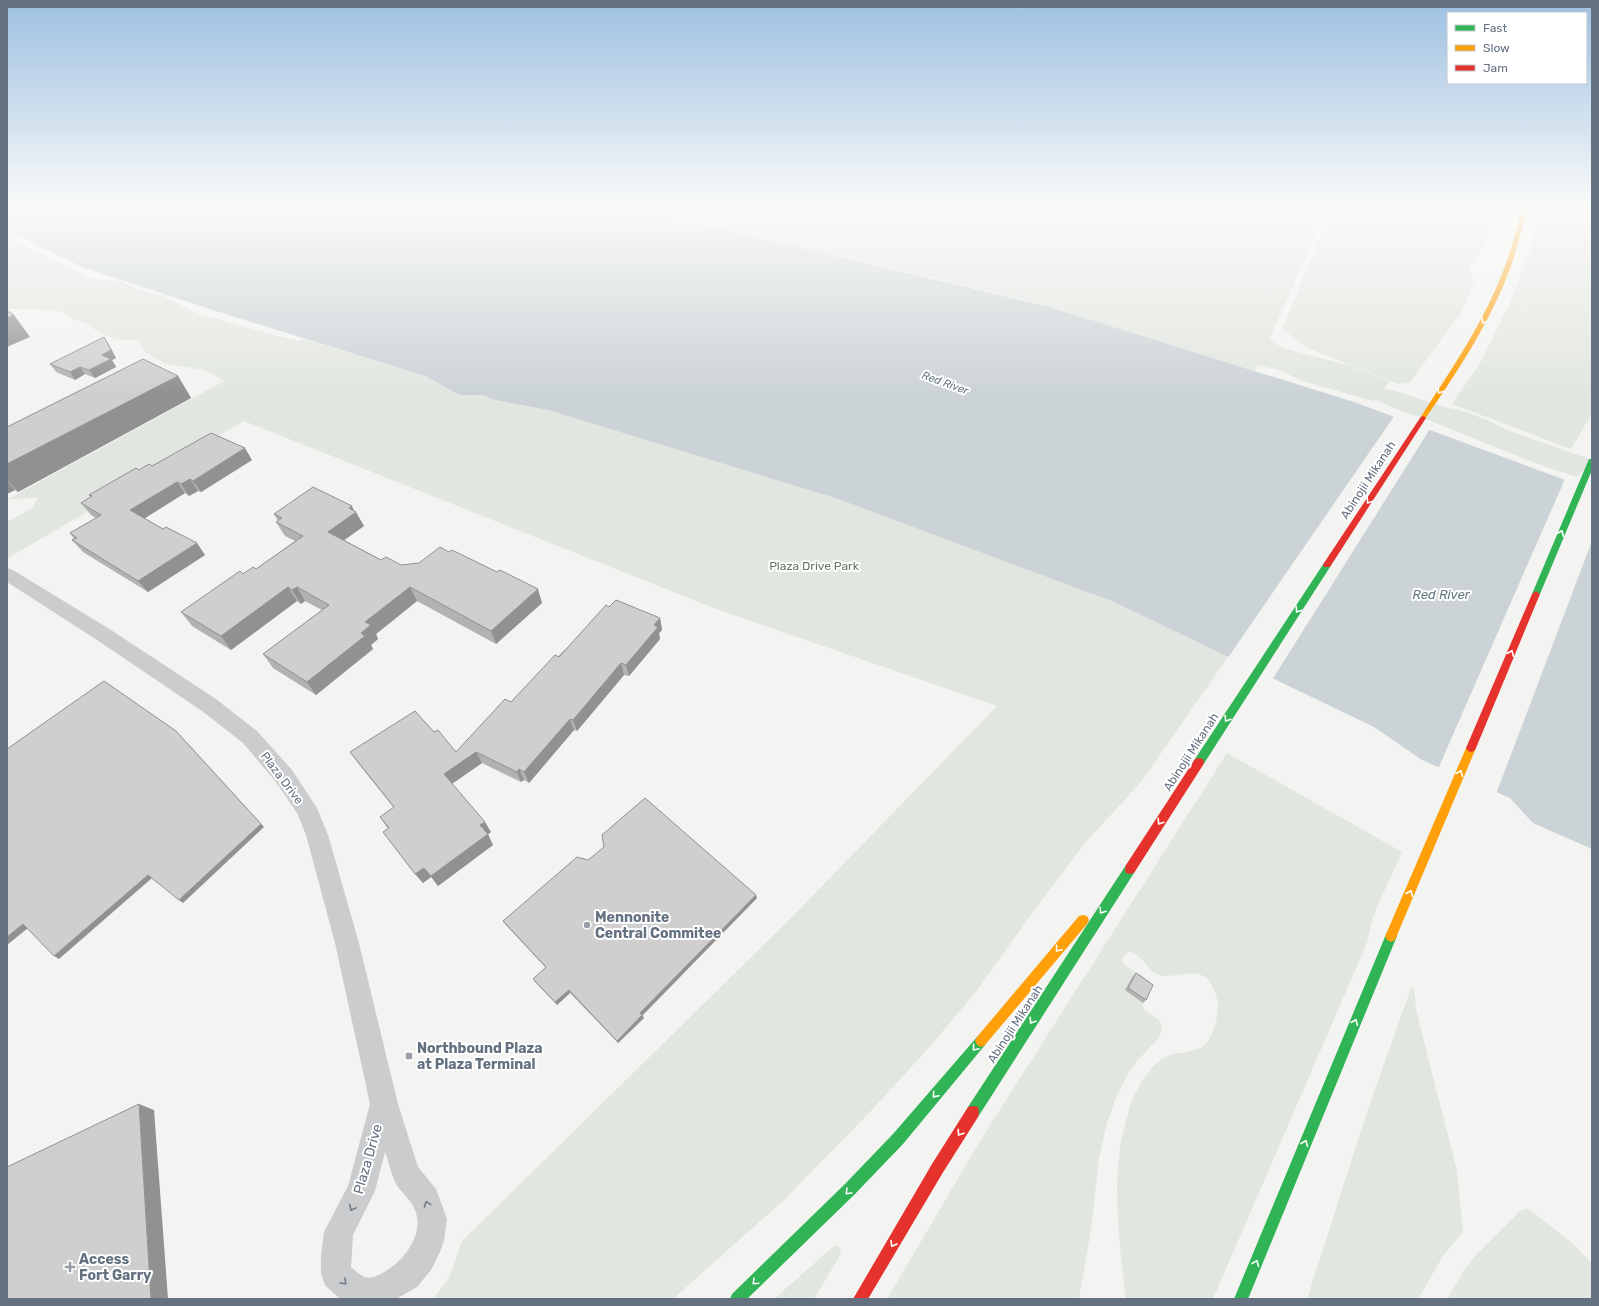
<svg xmlns="http://www.w3.org/2000/svg" width="1599" height="1306" viewBox="0 0 1599 1306" font-family="Rubik,sans-serif">
	<rect width="100%" height="100%" fill="#f3f4f1"/>
	<!-- green -->
	<path fill="#e2e6e0" d="M 623,210 L 1326,210 L 1270,338 L 1282,348 L 1348,365 L 1389,381 L 1384,389 L 1393,390 L 1444,407 L 1460,410 L 1490,421 L 1507,430 L 1592,460 L 1577,477 C 1529,463 1484,442 1438,424 C 1417,415 1395,411 1376,399 L 1373,401 L 1306,382 L 1276,369 L 1257,365 L 1255,371 L 1022,299 L 688,221 Z
		M 1332,210 L 1499,210 C 1495,218 1492,226 1489,234 C 1485,246 1477,257 1470,268 L 1474,281 L 1461,313 L 1410,382 L 1398,384 L 1310,349 L 1282,329 Z
		M 1538,210 L 1592,210 L 1592,413 L 1571,449 L 1452,404 L 1480,363 L 1510,303 L 1531,249 Z
		M 7,232 L 13,233 L 25,247 L 92,279 L 121,281 L 132,287 L 163,296 L 196,313 L 270,334 L 299,341 L 304,339 L 425,376 L 460,395 L 483,395 L 495,400 L 548,410 L 838,499 L 1114,602 L 1228,657 L 1141,782 L 1086,842 L 1041,901 L 975,993 L 926,1051 L 870,1112 L 784,1200 L 673,1299 L 433,1299 L 449,1278 L 462,1241 L 789,920 L 997,706 L 716,609 L 244,421 L 8,558 L 7,522 L 31,509 L 38,498 L 8,499 L 224,381 L 205,370 L 166,364 L 145,352 L 138,340 L 117,340 L 98,332 L 87,324 L 69,318 L 60,311 L 53,310 L 7,309 Z
		M 1227,753 L 1402,852 L 1373,916 L 1367,943 L 1213,1299 L 1126,1299 L 1125,1293 C 1119,1237 1110,1177 1126,1121 C 1128,1114 1130,1105 1133,1098 C 1139,1085 1148,1070 1159,1061 C 1168,1053 1179,1054 1190,1051 C 1193,1050 1199,1049 1202,1047 C 1212,1041 1218,1018 1218,1006 C 1218,999 1215,992 1212,986 C 1199,961 1175,982 1157,974 C 1147,970 1130,936 1122,961 C 1129,972 1146,973 1152,985 L 1135,974 L 1126,990 L 1143,1003 L 1144,1010 L 1158,1019 L 1161,1023 L 1162,1031 L 1157,1040 L 1137,1061 L 1127,1076 L 1116,1097 L 1107,1123 L 1099,1158 L 1091,1230 L 1079,1299 L 887,1299 L 980,1141 Z
		M 1411,988 L 1414,989 L 1416,1008 L 1425,1045 L 1457,1171 L 1463,1232 L 1443,1256 L 1418,1299 L 1307,1299 L 1366,1115 Z
		M 1525,1209 L 1530,1210 L 1571,1242 L 1592,1263 L 1592,1299 L 1447,1299 L 1463,1272 L 1474,1257 L 1520,1211 Z
		M 835,1245 L 840,1247 L 841,1254 L 814,1299 L 774,1299 Z"/>
	<!-- water -->
	<path fill="#ccd3d6" d="M 7,210 L 623,210 L 688,221 L 1046,306 L 1354,402 L 1592,490 L 1592,849 L 1533,823 L 1510,798 L 1422,760 L 1374,727 L 1114,602 L 838,499 L 548,410 L 495,400 L 483,395 L 460,395 L 425,376 L 216,311 L 82,267 L 16,235 L 7,232 Z"/>
	<!-- pier -->
	<path fill="#f3f4f1" d="M 1395,415 L 1430,429 L 1272,680 L 1227,659 Z
		M 1565,479 L 1592,488 L 1592,541 L 1496,794 L 1438,769 Z"/>
	<g fill="none" stroke-linecap="round" stroke-linejoin="round">
		<!-- street -->
		<path fill="#cbcccd" fill-rule="evenodd" d="M 7,568 L 13,570 L 111,630 L 216,699 L 257,731 L 292,770 L 317,808 L 328,835 L 359,943 L 398,1104 L 418,1167 L 436,1189 L 447,1219 L 444,1241 L 440,1252 L 431,1270 L 417,1287 L 396,1299 L 340,1299 L 325,1285 L 321,1274 L 321,1255 L 324,1232 L 348,1186 L 370,1104 L 335,943 L 306,835 L 297,813 L 276,782 L 243,743 L 202,711 L 97,640 L 7,582 ZM 385,1152 C 389,1162 391,1174 396,1184 C 401,1192 409,1198 413,1206 C 427,1230 406,1259 386,1271 C 369,1281 365,1280 351,1267 L 353,1235 L 375,1191 Z"/>
		<!-- fast -->
		<path fill="#30b455" fill-rule="evenodd" d="M 1589,459 L 1592,459 L 1592,470 L 1540,594 L 1536,597 L 1533,596 L 1532,594 Z
			M 1327,562 L 1330,563 L 1331,565 L 1330,567 L 1203,765 L 1199,766 L 1195,765 L 1194,762 L 1195,759 L 1324,563 Z
			M 1130,864 L 1134,865 L 1135,869 L 1134,873 L 978,1117 L 973,1118 L 968,1117 L 967,1112 L 968,1107 L 1126,865 Z
			M 1391,930 L 1395,932 L 1397,936 L 1248,1299 L 1234,1299 L 1387,932 Z
			M 981,1035 L 985,1037 L 987,1041 L 985,1045 L 903,1144 L 855,1194 L 747,1299 L 730,1299 L 732,1294 L 845,1184 L 893,1134 L 977,1037 Z"/>
		<!-- slow -->
		<path fill="#ff9f0a" fill-rule="evenodd" d="M 1521,210 L 1527,210 C 1522,229 1517,248 1511,266 C 1491,321 1458,371 1425,419 L 1421,419 L 1420,418 C 1451,370 1485,321 1505,266 C 1512,248 1517,229 1521,210 Z
			M 1471,744 L 1474,745 L 1476,748 L 1395,940 L 1391,942 L 1387,940 L 1385,936 L 1387,932 L 1466,748 L 1468,745 Z
			M 1083,915 L 1087,916 L 1089,920 L 1087,924 L 985,1045 L 981,1047 L 977,1045 L 975,1041 L 977,1037 L 1079,916 Z"/>
		<!-- jam -->
		<path fill="#e5322d" fill-rule="evenodd" d="M 1423,416 L 1426,418 L 1330,567 L 1324,567 L 1323,565 L 1324,563 L 1420,418 Z
			M 1536,591 L 1540,594 L 1476,748 L 1474,751 L 1471,752 L 1468,751 L 1466,748 L 1532,594 Z
			M 1199,758 L 1203,759 L 1204,762 L 1203,765 L 1134,873 L 1130,874 L 1126,873 L 1125,869 L 1126,865 L 1195,759 Z
			M 973,1106 L 978,1107 L 979,1112 L 978,1117 L 942,1174 L 868,1299 L 853,1299 L 932,1164 L 968,1107 Z"/>
	</g>
	<!-- wall -->
	<path fill="#b1b2b1" d="M 104,337 L 109,345 L 116,358 L 112,360 L 116,367 L 95,378 L 85,374 L 75,380 L 56,372 L 50,364 Z
		M 178,376 L 191,398 L 18,492 L 15,490 L 7,494 L 7,427 Z
		M 252,460 L 201,492 L 198,491 L 189,496 L 185,493 L 144,518 L 205,555 L 148,592 L 83,552 L 72,540 L 74,539 L 70,533 L 96,518 L 91,515 L 81,503 L 91,497 L 89,495 L 139,470 L 152,466 Z
		M 354,511 L 364,526 L 344,540 L 381,560 L 542,603 L 496,644 L 417,601 L 376,634 L 378,639 L 371,645 L 373,649 L 316,695 L 273,668 L 263,654 L 322,610 L 305,601 L 301,604 L 297,601 L 231,650 L 192,626 L 181,612 L 243,574 L 256,569 L 295,541 L 285,536 L 276,522 L 278,521 L 274,514 Z
		M 609,607 L 660,618 L 662,630 L 659,633 L 660,639 L 629,676 L 624,675 L 577,731 L 574,730 L 529,783 L 524,780 L 521,782 L 482,763 L 452,784 L 491,832 L 487,834 L 493,845 L 438,886 L 431,877 L 423,883 L 383,832 L 388,829 L 380,817 L 394,808 L 358,763 L 350,752 L 434,732 L 456,752 L 511,702 Z
		M 588,860 L 757,898 L 642,1015 L 644,1018 L 618,1043 L 570,993 L 557,1005 L 535,982 L 533,979 L 546,968 L 505,924 L 503,921 Z
		M 1136,973 L 1146,1000 L 1143,1003 L 1125,990 L 1133,976 Z"/>
	<!-- shaded-wall -->
	<path fill="#909190" d="M 14,315 L 30,337 L 7,347 L 7,318 Z
		M 104,337 L 109,345 L 116,358 L 112,360 L 116,367 L 95,378 L 89,370 Z
		M 80,367 L 85,374 L 75,380 L 70,372 Z
		M 178,376 L 191,398 L 18,492 L 7,480 L 7,464 Z
		M 245,448 L 252,460 L 201,492 L 193,481 Z
		M 190,479 L 198,491 L 189,496 L 181,484 Z
		M 7,481 L 15,490 L 7,494 Z
		M 177,482 L 185,493 L 139,522 L 130,510 Z
		M 352,506 L 355,513 L 356,512 L 364,526 L 336,546 L 328,532 L 349,508 Z
		M 197,543 L 205,555 L 148,592 L 138,581 Z
		M 288,587 L 297,601 L 231,650 L 221,636 Z
		M 297,587 L 305,601 L 301,604 L 292,590 Z
		M 410,587 L 417,601 L 376,634 L 378,639 L 371,645 L 373,649 L 316,695 L 307,682 L 361,633 L 365,622 Z
		M 538,589 L 542,603 L 496,644 L 491,631 Z
		M 660,618 L 662,630 L 659,633 L 660,639 L 629,676 L 626,665 L 654,625 Z
		M 621,663 L 624,675 L 577,731 L 573,720 Z
		M 570,719 L 574,730 L 529,783 L 524,772 Z
		M 176,731 L 264,827 L 183,903 L 179,900 Z
		M 476,752 L 482,763 L 450,785 L 444,774 Z
		M 519,769 L 524,780 L 521,782 L 517,772 Z
		M 485,822 L 491,832 L 486,836 L 480,825 Z
		M 488,834 L 493,845 L 438,886 L 431,876 Z
		M 424,868 L 431,877 L 423,883 L 415,874 Z
		M 148,875 L 152,878 L 59,959 L 54,956 Z
		M 756,895 L 757,898 L 642,1016 L 640,1013 Z
		M 23,924 L 28,928 L 7,945 L 7,937 Z
		M 569,990 L 570,993 L 557,1005 L 555,1002 Z
		M 642,1015 L 644,1018 L 618,1043 L 617,1041 Z
		M 139,1104 L 154,1110 L 168,1299 L 151,1299 Z"/>
	<!-- building -->
	<path fill="#cecfce" stroke="#909190" d="M 7,311 L 14,315 L 7,318 Z
		M 104,337 L 111,350 L 102,355 L 111,359 L 89,370 L 80,367 L 70,372 L 50,364 Z
		M 143,359 L 178,376 L 7,464 L 7,427 Z
		M 211,433 L 245,448 L 193,481 L 190,479 L 181,484 L 177,482 L 130,510 L 163,529 L 166,527 L 197,543 L 138,581 L 72,540 L 77,538 L 70,533 L 101,515 L 81,503 L 92,496 L 89,495 L 136,468 L 139,470 L 149,464 L 152,466 Z
		M 313,487 L 352,506 L 349,508 L 356,512 L 328,532 L 381,560 L 386,557 L 401,565 L 419,563 L 440,547 L 449,552 L 452,550 L 497,572 L 500,570 L 538,589 L 491,631 L 410,587 L 365,622 L 371,625 L 361,633 L 365,636 L 307,682 L 263,654 L 329,605 L 297,587 L 292,590 L 288,587 L 221,636 L 181,612 L 240,571 L 243,574 L 253,567 L 256,569 L 303,536 L 276,522 L 282,518 L 274,514 Z
		M 616,600 L 660,618 L 654,625 L 658,627 L 626,665 L 621,663 L 573,720 L 570,719 L 524,772 L 519,769 L 517,772 L 476,752 L 444,774 L 485,822 L 480,825 L 488,834 L 431,876 L 424,868 L 415,874 L 383,832 L 389,828 L 380,817 L 394,807 L 350,752 L 415,711 L 434,732 L 438,730 L 456,752 L 505,699 L 511,702 L 555,655 L 559,657 L 606,605 L 609,607 Z
		M 104,681 L 176,731 L 261,824 L 179,900 L 148,875 L 54,956 L 23,924 L 7,937 L 7,749 Z
		M 645,798 L 756,895 L 640,1013 L 642,1015 L 617,1041 L 569,990 L 555,1002 L 533,979 L 546,967 L 503,921 L 577,857 L 588,860 L 604,847 L 602,835 Z
		M 1136,973 L 1153,985 L 1146,1000 L 1128,988 Z
		M 139,1104 L 151,1299 L 7,1299 L 7,1167 Z"/>
	<!-- one-way arrows -->
	<defs><path id="oneway-chevron" d="M-2-3.5L2.5 0L-2 3.5" fill="none" stroke-width="1.6" stroke-linecap="round" stroke-linejoin="round"/></defs>
	<g stroke="#fff">
		<use href="#oneway-chevron" transform="translate(1484 321) rotate(118)"/>
		<use href="#oneway-chevron" transform="translate(1440 391) rotate(123)"/>
		<use href="#oneway-chevron" transform="translate(1369 501) rotate(123)"/>
		<use href="#oneway-chevron" transform="translate(1561 533) rotate(-67)"/>
		<use href="#oneway-chevron" transform="translate(1298 610) rotate(123)"/>
		<use href="#oneway-chevron" transform="translate(1511 653) rotate(-67)"/>
		<use href="#oneway-chevron" transform="translate(1227 719) rotate(123)"/>
		<use href="#oneway-chevron" transform="translate(1460 773) rotate(-67)"/>
		<use href="#oneway-chevron" transform="translate(1160 822) rotate(123)"/>
		<use href="#oneway-chevron" transform="translate(1410 893) rotate(-67)"/>
		<use href="#oneway-chevron" transform="translate(1102 911) rotate(123)"/>
		<use href="#oneway-chevron" transform="translate(1058 949) rotate(130)"/>
		<use href="#oneway-chevron" transform="translate(1032 1021) rotate(123)"/>
		<use href="#oneway-chevron" transform="translate(1355 1022) rotate(-67)"/>
		<use href="#oneway-chevron" transform="translate(975 1048) rotate(130)"/>
		<use href="#oneway-chevron" transform="translate(935 1095) rotate(131)"/>
		<use href="#oneway-chevron" transform="translate(960 1133) rotate(123)"/>
		<use href="#oneway-chevron" transform="translate(1305 1143) rotate(-68)"/>
		<use href="#oneway-chevron" transform="translate(848 1192) rotate(135)"/>
		<use href="#oneway-chevron" transform="translate(893 1244) rotate(121)"/>
		<use href="#oneway-chevron" transform="translate(1256 1263) rotate(-68)"/>
		<use href="#oneway-chevron" transform="translate(755 1282) rotate(137)"/>
	</g>
	<g stroke="#6e7a89">
		<use href="#oneway-chevron" transform="translate(427 1204) rotate(-110)"/>
		<use href="#oneway-chevron" transform="translate(352 1208) rotate(118)"/>
		<use href="#oneway-chevron" transform="translate(344 1282) rotate(45)"/>
	</g>
	<!-- sky -->
	<linearGradient id="sky" x2="0" y2="1"><stop stop-color="#9dc0e1"/><stop offset="0.53" stop-color="#fafaf9"/><stop offset="1" stop-color="#fafaf9" stop-opacity="0"/></linearGradient>
	<rect width="1599" height="393" fill="url(#sky)"/>
	<!-- markers -->
	<g fill="#969fa8" stroke="#fff" stroke-width="1.5">
		<circle cx="587" cy="925" r="4"/>
		<rect x="405" y="1052" width="8" height="8" rx="2"/>
		<path d="M68 1261h4v4h4v4h-4v4h-4v-4h-4v-4h4z"/>
	</g>
	<g text-anchor="middle" dominant-baseline="central" stroke-width="4" stroke-linejoin="round" paint-order="stroke">
		<!-- far-water labels -->
		<g font-size="11" font-style="italic" fill="#647985" stroke="#fff">
			<text transform="translate(945 383) rotate(20)">Red River</text>
		</g>
		<!-- street labels -->
		<g font-size="12" fill="#647181" stroke="#fff">
			<text transform="translate(1368 480) rotate(-57)">Abinojii Mikanah</text>
			<text transform="translate(1191 752) rotate(-57)">Abinojii Mikanah</text>
			<text transform="translate(282 778) rotate(53)">Plaza Drive</text>
			<text transform="translate(1015 1024) rotate(-57)">Abinojii Mikanah</text>
		</g>
		<!-- park labels -->
		<g font-size="12" fill="#647962" stroke="#fff">
			<text x="814" y="566">Plaza Drive Park</text>
		</g>
		<!-- water labels -->
		<g font-size="13" font-style="italic" fill="#647985" stroke="#fff">
			<text x="1441" y="594">Red River</text>
		</g>
		<!-- near-poi labels -->
		<g font-size="14" font-weight="bold" fill="#647181" stroke="#fff" text-anchor="start">
			<text x="595" y="917">Mennonite<tspan x="595" dy="16">Central Commitee</tspan></text>
			<text x="417" y="1048">Northbound Plaza<tspan x="417" dy="16">at Plaza Terminal</tspan></text>
			<text x="79" y="1259">Access<tspan x="79" dy="16">Fort Garry</tspan></text>
		</g>
		<!-- near-street labels -->
		<g font-size="14" fill="#647181" stroke="#fff">
			<text transform="translate(368 1159) rotate(-74)">Plaza Drive</text>
		</g>
	</g>
	<!-- border -->
	<rect width="1599" height="1306" fill="none" stroke="#647181" stroke-width="16"/>
	<!-- legend -->
	<rect x="1447" y="12" width="140" height="72" fill="#ffffff" stroke="#c1c6cd"/>
	<rect x="1455" y="25" width="20" height="6" fill="#30b455" stroke="#c1c6cd"/>
	<text x="1483" y="32" font-size="12" fill="#647181">Fast</text>
	<rect x="1455" y="45" width="20" height="6" fill="#ff9f0a" stroke="#c1c6cd"/>
	<text x="1483" y="52" font-size="12" fill="#647181">Slow</text>
	<rect x="1455" y="65" width="20" height="6" fill="#e5322d" stroke="#c1c6cd"/>
	<text x="1483" y="72" font-size="12" fill="#647181">Jam</text>
</svg>
